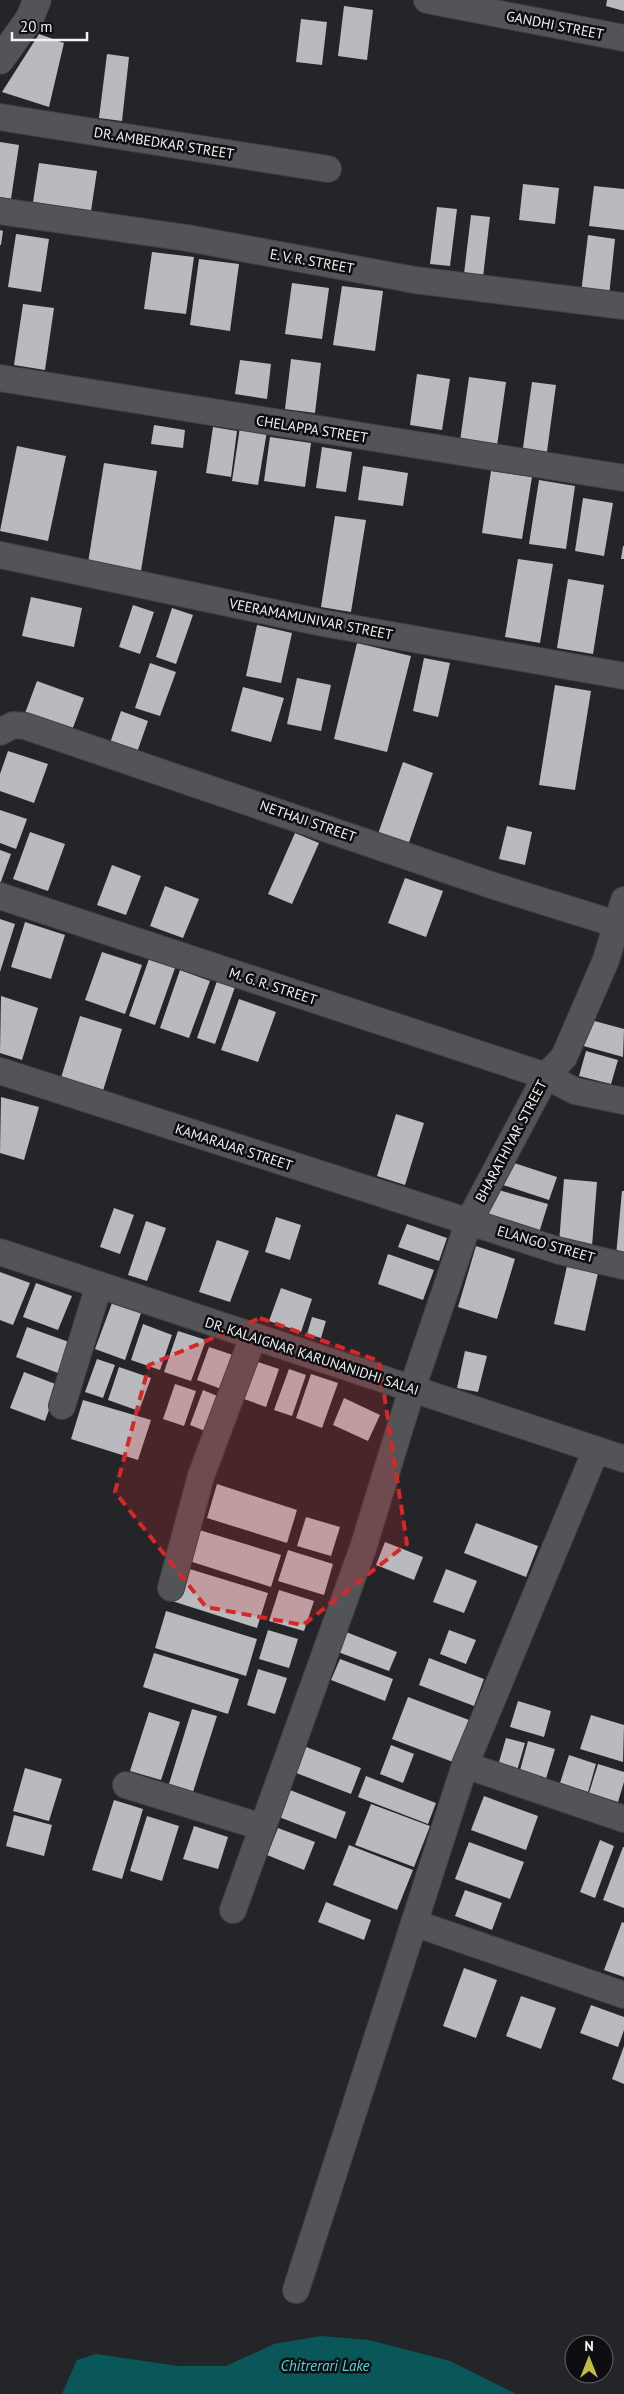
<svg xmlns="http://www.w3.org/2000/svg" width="624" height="2394" viewBox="0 0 624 2394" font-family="'PT Sans',sans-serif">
	<rect width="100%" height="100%" fill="#242529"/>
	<!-- water -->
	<path fill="#0a5759" d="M 321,2336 L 369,2340 L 450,2361 L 516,2394 L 62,2394 L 77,2360 L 96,2354 L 178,2366 L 226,2366 L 274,2344 Z"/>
	<!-- building -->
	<path fill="#b9babe" d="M 607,0 L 624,0 L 624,11 L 606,6 Z
		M 344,6 L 373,10 L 367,60 L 338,56 Z
		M 301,19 L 327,22 L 322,65 L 296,62 Z
		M 39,34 L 64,43 L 49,107 L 2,92 Z
		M 107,54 L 129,57 L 122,121 L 99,118 Z
		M 0,142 L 19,145 L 11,199 L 0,197 Z
		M 39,163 L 97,171 L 91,211 L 33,202 Z
		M 523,184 L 559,188 L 555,224 L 519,220 Z
		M 594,186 L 624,189 L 624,230 L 589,226 Z
		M 437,207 L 457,209 L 450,266 L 430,264 Z
		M 471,215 L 490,217 L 483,277 L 464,274 Z
		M 0,230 L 3,231 L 1,245 L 0,245 Z
		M 16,234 L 49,239 L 41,292 L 8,287 Z
		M 588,235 L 615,239 L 609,296 L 581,293 Z
		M 152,252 L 194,257 L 186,314 L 144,309 Z
		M 199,259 L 239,264 L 230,331 L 190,325 Z
		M 292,283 L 329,288 L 322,339 L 285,334 Z
		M 342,286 L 383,291 L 375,351 L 333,345 Z
		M 23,304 L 54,308 L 45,370 L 14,365 Z
		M 291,359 L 321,363 L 315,413 L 285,409 Z
		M 240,360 L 271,364 L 267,399 L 235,394 Z
		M 417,374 L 450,379 L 442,430 L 410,425 Z
		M 469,377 L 506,382 L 497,446 L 460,441 Z
		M 532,382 L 556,385 L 546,459 L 522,455 Z
		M 154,425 L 185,430 L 183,448 L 151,444 Z
		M 213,427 L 237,431 L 231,477 L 206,473 Z
		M 240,427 L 267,431 L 258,485 L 232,481 Z
		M 270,437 L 311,443 L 305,487 L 264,481 Z
		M 17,446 L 66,456 L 48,541 L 0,531 Z
		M 322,447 L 352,452 L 346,492 L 316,488 Z
		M 104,463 L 157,471 L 140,577 L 87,569 Z
		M 363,466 L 408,473 L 403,506 L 358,500 Z
		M 491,471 L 532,477 L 522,539 L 482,533 Z
		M 539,480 L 575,486 L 566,549 L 529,544 Z
		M 583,498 L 613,503 L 604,556 L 575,551 Z
		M 335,516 L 366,520 L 351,612 L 321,607 Z
		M 623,546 L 624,546 L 624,559 L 621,559 Z
		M 518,559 L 553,564 L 540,643 L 505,637 Z
		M 568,579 L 604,585 L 593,654 L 557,648 Z
		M 31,597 L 82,608 L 74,647 L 22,636 Z
		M 133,605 L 154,612 L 140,654 L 119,647 Z
		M 172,608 L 193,615 L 176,664 L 156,657 Z
		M 257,625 L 292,633 L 281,683 L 246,676 Z
		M 357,643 L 411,656 L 387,752 L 334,739 Z
		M 424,658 L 450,663 L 438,717 L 413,711 Z
		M 150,663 L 176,672 L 160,716 L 135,708 Z
		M 297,678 L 331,685 L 321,731 L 287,724 Z
		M 37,681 L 84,698 L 71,733 L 24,716 Z
		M 555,685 L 591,691 L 575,790 L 539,785 Z
		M 243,687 L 284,698 L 271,742 L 231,731 Z
		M 121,711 L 148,721 L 135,758 L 108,749 Z
		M 8,751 L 48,764 L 34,803 L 0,791 L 0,774 Z
		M 403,762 L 433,773 L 407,848 L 377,837 Z
		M 0,810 L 27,819 L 16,849 L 0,843 Z
		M 507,826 L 532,832 L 525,865 L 499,859 Z
		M 30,832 L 65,844 L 48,891 L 13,879 Z
		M 295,833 L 319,843 L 292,904 L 268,894 Z
		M 0,850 L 11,854 L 0,884 Z
		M 112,865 L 141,876 L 126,915 L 97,905 Z
		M 405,878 L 443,891 L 426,937 L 388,923 Z
		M 165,886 L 199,899 L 183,938 L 150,926 Z
		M 0,919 L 15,924 L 0,972 Z
		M 25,922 L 65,935 L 51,979 L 11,967 Z
		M 102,952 L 142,965 L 125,1014 L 85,1000 Z
		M 149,959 L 175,968 L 155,1025 L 129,1016 Z
		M 180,970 L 210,981 L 189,1038 L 160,1028 Z
		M 217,981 L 235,987 L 215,1044 L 197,1038 Z
		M 1,996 L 38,1008 L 22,1060 L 0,1053 Z
		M 239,999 L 276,1012 L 258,1062 L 221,1050 Z
		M 80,1016 L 122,1029 L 102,1094 L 60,1081 Z
		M 587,1019 L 624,1029 L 623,1057 L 580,1045 Z
		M 586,1051 L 618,1060 L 611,1084 L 579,1076 Z
		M 1,1097 L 39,1107 L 24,1160 L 0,1153 Z
		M 396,1114 L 424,1123 L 405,1185 L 377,1176 Z
		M 505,1160 L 557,1177 L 549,1200 L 497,1183 Z
		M 564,1179 L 597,1182 L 592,1246 L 559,1243 Z
		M 495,1189 L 548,1204 L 538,1236 L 485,1221 Z
		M 622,1191 L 624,1191 L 624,1256 L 616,1256 Z
		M 114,1208 L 134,1215 L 120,1254 L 100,1247 Z
		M 276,1217 L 301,1225 L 290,1260 L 265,1252 Z
		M 146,1221 L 166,1228 L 147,1281 L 128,1275 Z
		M 407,1224 L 447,1238 L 439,1261 L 398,1247 Z
		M 217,1240 L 249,1251 L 230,1302 L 199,1292 Z
		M 476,1246 L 515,1259 L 497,1319 L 458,1307 Z
		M 388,1254 L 434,1270 L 423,1300 L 378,1284 Z
		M 567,1266 L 598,1273 L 585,1331 L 554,1324 Z
		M 0,1272 L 30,1283 L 13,1325 L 0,1320 Z
		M 36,1283 L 72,1296 L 58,1330 L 23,1317 Z
		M 281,1288 L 312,1299 L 301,1332 L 269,1321 Z
		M 112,1303 L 141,1313 L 125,1360 L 95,1349 Z
		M 312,1317 L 326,1321 L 321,1338 L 307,1334 Z
		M 143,1324 L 172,1335 L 160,1370 L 131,1360 Z
		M 27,1327 L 69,1342 L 58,1373 L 16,1357 Z
		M 178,1331 L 206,1340 L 191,1381 L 164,1372 Z
		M 209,1347 L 236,1356 L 224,1390 L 197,1380 Z
		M 465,1351 L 487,1356 L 478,1392 L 457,1388 Z
		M 97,1359 L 115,1365 L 103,1398 L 85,1392 Z
		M 258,1362 L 279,1369 L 266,1407 L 244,1399 Z
		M 119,1367 L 151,1378 L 139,1411 L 108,1400 Z
		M 289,1369 L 306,1375 L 292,1416 L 274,1410 Z
		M 24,1372 L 58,1385 L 45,1421 L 10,1408 Z
		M 311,1374 L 338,1383 L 322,1428 L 296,1418 Z
		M 175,1384 L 196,1391 L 184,1426 L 163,1419 Z
		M 203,1390 L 222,1398 L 210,1433 L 190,1425 Z
		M 344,1398 L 380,1415 L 368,1441 L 333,1425 Z
		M 83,1400 L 151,1420 L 138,1460 L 71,1439 Z
		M 217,1484 L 297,1510 L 287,1543 L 207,1518 Z
		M 306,1517 L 340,1527 L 331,1556 L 297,1546 Z
		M 476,1523 L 538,1546 L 526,1577 L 464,1553 Z
		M 196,1529 L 281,1555 L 271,1587 L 186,1560 Z
		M 385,1542 L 423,1557 L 414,1580 L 376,1565 Z
		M 288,1550 L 333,1564 L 324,1595 L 278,1581 Z
		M 183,1567 L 268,1593 L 257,1628 L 172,1601 Z
		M 446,1569 L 477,1581 L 464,1613 L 433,1602 Z
		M 279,1590 L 314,1601 L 304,1631 L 269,1621 Z
		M 166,1611 L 257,1639 L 246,1676 L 155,1648 Z
		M 268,1630 L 298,1639 L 289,1668 L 259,1659 Z
		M 449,1630 L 476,1640 L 466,1664 L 440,1654 Z
		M 346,1632 L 397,1652 L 389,1671 L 338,1652 Z
		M 154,1653 L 239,1679 L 228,1714 L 143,1687 Z
		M 429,1658 L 484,1679 L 474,1706 L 419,1685 Z
		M 340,1659 L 393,1679 L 385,1701 L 331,1680 Z
		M 258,1669 L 287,1678 L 275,1714 L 247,1705 Z
		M 408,1697 L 469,1720 L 453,1762 L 392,1739 Z
		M 518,1701 L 551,1711 L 544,1737 L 510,1727 Z
		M 192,1709 L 217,1716 L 193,1792 L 169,1784 Z
		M 149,1712 L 180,1722 L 161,1780 L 130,1771 Z
		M 591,1715 L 624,1725 L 623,1762 L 580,1749 Z
		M 506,1738 L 525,1743 L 516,1774 L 497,1769 Z
		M 528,1741 L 555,1749 L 545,1782 L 519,1774 Z
		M 301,1745 L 361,1768 L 351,1794 L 291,1771 Z
		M 391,1745 L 414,1754 L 403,1783 L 380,1774 Z
		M 569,1755 L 596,1764 L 588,1792 L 560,1783 Z
		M 598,1764 L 624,1772 L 624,1782 L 618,1802 L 589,1793 Z
		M 25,1768 L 62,1779 L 49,1821 L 13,1811 Z
		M 366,1776 L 436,1803 L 428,1824 L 358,1797 Z
		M 290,1790 L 346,1812 L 336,1839 L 279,1817 Z
		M 484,1796 L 538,1816 L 526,1850 L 471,1830 Z
		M 114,1800 L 143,1809 L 122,1879 L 92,1870 Z
		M 371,1804 L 430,1826 L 414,1867 L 355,1845 Z
		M 14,1815 L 52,1825 L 44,1856 L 6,1846 Z
		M 147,1816 L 179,1826 L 162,1881 L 130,1871 Z
		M 194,1826 L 228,1837 L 218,1869 L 183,1859 Z
		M 278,1828 L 315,1842 L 304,1870 L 267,1855 Z
		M 600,1840 L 614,1846 L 595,1898 L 580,1892 Z
		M 469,1842 L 524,1862 L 510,1899 L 455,1879 Z
		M 349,1845 L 413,1870 L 397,1910 L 333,1885 Z
		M 623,1847 L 624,1847 L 624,1908 L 603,1900 Z
		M 465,1890 L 502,1903 L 492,1930 L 455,1916 Z
		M 326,1902 L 371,1920 L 364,1940 L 318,1922 Z
		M 622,1922 L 624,1923 L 624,1977 L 604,1970 Z
		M 464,1968 L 497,1980 L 476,2038 L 443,2026 Z
		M 521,1996 L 556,2008 L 541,2049 L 506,2036 Z
		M 591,2005 L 624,2017 L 624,2030 L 618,2047 L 580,2033 Z
		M 624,2046 L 624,2084 L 612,2079 Z"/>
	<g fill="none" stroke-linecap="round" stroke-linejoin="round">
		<!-- minor casing -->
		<g stroke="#404043" stroke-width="28">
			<path id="minor" d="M 427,0 L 624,38
				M 0,117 L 328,169
				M 0,211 L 187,238 L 415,280 L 624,306
				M 0,378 L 624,478
				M 0,555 L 323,623 L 624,676
				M 0,732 L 13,725 L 25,726 L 494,886 L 616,924
				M 0,896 L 546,1076 L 575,1091 L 624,1101
				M 0,1071 L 560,1251 L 624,1266
				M 0,1252 L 624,1459
				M 62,1406 L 99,1285
				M 171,1588 L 201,1476 L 253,1337
				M 465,1765 L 596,1450
				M 126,1785 L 262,1827
				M 233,1910 L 363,1548 L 412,1389 L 469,1221 L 546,1076 L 564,1057 L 606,960 L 624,900
				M 414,1923 L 624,1995
				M 296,2290 L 465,1765 L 624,1819"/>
		</g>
		<!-- tertiary casing -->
		<g stroke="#404043" stroke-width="29">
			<path id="tertiary" d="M 0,60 L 30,18 L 37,0"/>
		</g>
		<!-- minor -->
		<use href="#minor" stroke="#535458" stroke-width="26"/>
		<!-- tertiary -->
		<use href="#tertiary" stroke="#535458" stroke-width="28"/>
	</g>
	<!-- marked area -->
	<path fill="#d62828" fill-opacity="0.2" stroke="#d62828" stroke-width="4" stroke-dasharray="10 6" stroke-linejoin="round" d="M 260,1318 L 379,1361 L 407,1544 L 303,1625 L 206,1607 L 115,1492 L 149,1365 Z"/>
	<g text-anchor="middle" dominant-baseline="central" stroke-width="5" stroke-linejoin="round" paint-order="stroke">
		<!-- street labels -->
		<g font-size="14" fill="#f2f2f4" stroke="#0e0e10">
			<text transform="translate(555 25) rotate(11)">GANDHI STREET</text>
			<text transform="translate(164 143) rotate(9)">DR. AMBEDKAR STREET</text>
			<text transform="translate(312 261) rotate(10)">E. V. R. STREET</text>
			<text transform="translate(312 429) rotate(9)">CHELAPPA STREET</text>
			<text transform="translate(311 619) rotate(11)">VEERAMAMUNIVAR STREET</text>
			<text transform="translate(308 821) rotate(19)">NETHAJI STREET</text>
			<text transform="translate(273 986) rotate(18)">M. G. R. STREET</text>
			<text transform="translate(511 1141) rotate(-62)">BHARATHIYAR STREET</text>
			<text transform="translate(234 1147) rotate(18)">KAMARAJAR STREET</text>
			<text transform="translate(546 1244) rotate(16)">ELANGO STREET</text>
			<text transform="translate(312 1356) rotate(18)">DR. KALAIGNAR KARUNANIDHI SALAI</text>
		</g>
		<!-- water labels -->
		<g font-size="15" font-style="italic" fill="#52d6da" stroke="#0e0e10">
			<text x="325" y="2365">Chitrerari Lake</text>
		</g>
	</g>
	<!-- north arrow -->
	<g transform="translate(589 2359)"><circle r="24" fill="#0e0e10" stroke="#69696b"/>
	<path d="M0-4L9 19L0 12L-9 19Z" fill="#bfbe42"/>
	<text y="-8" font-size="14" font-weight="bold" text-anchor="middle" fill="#f2f2f4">N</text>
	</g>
	<!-- scale -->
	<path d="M12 32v8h75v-8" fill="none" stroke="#f2f2f4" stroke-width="2.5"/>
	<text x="20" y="32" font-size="15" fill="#f2f2f4" stroke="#0e0e10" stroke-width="4" paint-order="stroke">20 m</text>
</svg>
